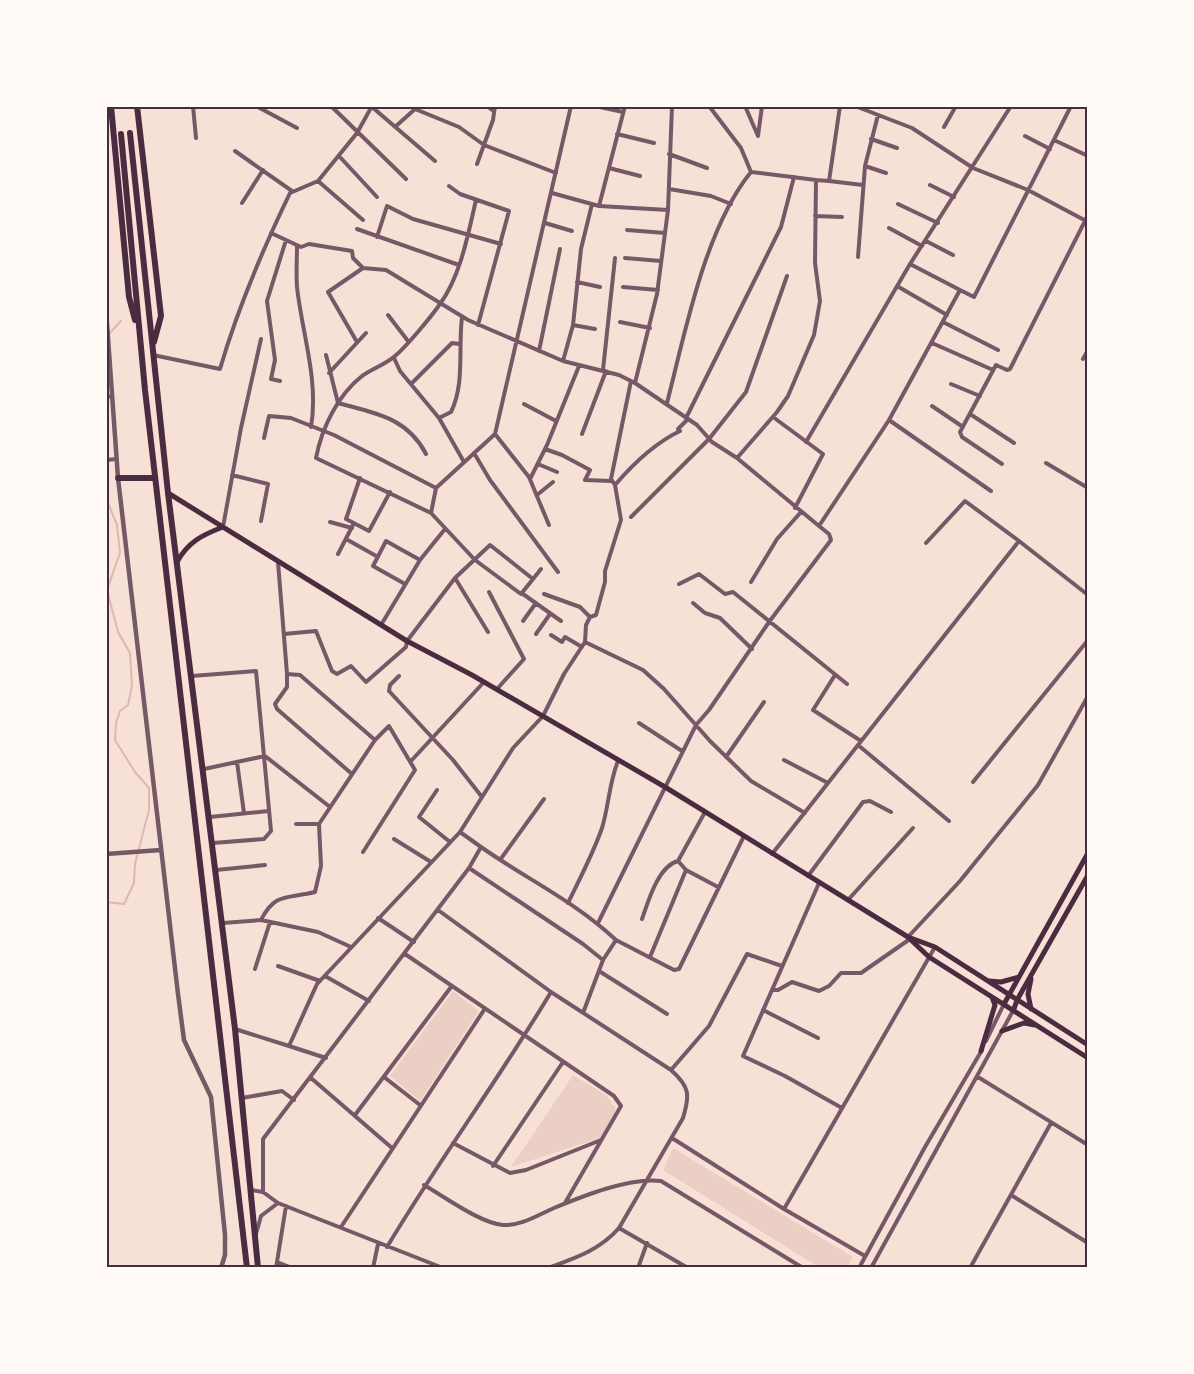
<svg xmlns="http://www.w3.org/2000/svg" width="1194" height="1374" viewBox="0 0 1194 1374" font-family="Figtree,sans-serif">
	<rect width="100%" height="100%" fill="#f7e1d7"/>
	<!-- green -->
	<path fill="#ebcfc5" d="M 453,991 L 479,1011 L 420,1101 L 390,1076 Z
		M 573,1075 L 606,1095 L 616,1109 L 603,1137 L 511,1167 Z
		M 673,1148 L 853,1257 L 847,1268 L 820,1268 L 663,1170 Z"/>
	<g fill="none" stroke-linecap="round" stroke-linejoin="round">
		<!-- stream -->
		<path stroke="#dcb8b0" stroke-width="2" d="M 109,334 L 121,321
			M 106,498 L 117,525 L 120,553 L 107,590 L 118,632 L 130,653 L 132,686 L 128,705 L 120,711 L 116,723 L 115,740 L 135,772 L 149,788 L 149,810 L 135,864 L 134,883 L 124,904 L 106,902"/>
		<!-- minor -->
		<path stroke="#755966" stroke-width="4" d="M 193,106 L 196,138
			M 256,106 L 297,128
			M 331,106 L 406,179
			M 487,106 L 494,111
			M 595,106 L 623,112
			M 709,106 L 741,148 L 751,172
			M 745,106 L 758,136 L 762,106
			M 855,106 L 912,128 L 973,168 L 1028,190 L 1088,222
			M 372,107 L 435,161
			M 395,127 L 415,109 L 459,127 L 484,145 L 556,173
			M 944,127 L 956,106
			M 617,134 L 654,143
			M 1025,136 L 1050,149
			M 871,139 L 897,148
			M 1054,140 L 1088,156
			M 235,151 L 292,191
			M 669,154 L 707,168
			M 339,156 L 377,197
			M 477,164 L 493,120 L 495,106
			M 865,166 L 886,173
			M 609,168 L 640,176
			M 816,180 L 829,181 L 840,106
			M 318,181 L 363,220
			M 829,181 L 863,185
			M 930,185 L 954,197
			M 449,186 L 460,194 L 509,211 L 478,325
			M 669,189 L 711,196 L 731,204
			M 552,193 L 599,206 L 668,210
			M 476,200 C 468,234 461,275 440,304 C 431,317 406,347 395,356 C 386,364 372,369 362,376 C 338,395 322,427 316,458 L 431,513 L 475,560 L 521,594 L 541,569
			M 242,203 L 263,170
			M 898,204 L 938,223
			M 599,206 L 625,106
			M 815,216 L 842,217
			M 545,223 L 572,231
			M 889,228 L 922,246
			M 357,229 L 459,265
			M 627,230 L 665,233
			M 271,233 L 301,247 L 309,244 L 352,251 L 353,258 L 363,268 L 386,270 L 468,320 L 563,361 L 619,375 L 635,383 L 697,425 L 712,442 L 737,458 L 819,526
			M 377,237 L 387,206 L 413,219 L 501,244
			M 926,241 L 953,255
			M 297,245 C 297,258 296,273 297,287 C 302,333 319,381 311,427
			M 858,257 L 865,166 L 878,115
			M 625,258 L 661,261
			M 910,264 L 960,290
			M 577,282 L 600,287
			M 897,286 L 947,315
			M 623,287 L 658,290
			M 388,315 L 408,341
			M 620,322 L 650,328
			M 943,322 L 998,350
			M 573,325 L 595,329
			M 357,342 L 328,292 L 363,268
			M 932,343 L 993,370
			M 539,351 L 560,249
			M 153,355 L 220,369 C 238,307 262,251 290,193 L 318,181 L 357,133 L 372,106
			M 326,355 L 338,403 C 374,413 407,417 426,454
			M 394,358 L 400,371 L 439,418 L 464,462
			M 1083,359 L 1088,350
			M 563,361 L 573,325 L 581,249 L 592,204
			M 603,370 L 615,258
			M 329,373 L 366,333
			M 280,381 L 271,379 L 275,360 L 267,301 L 286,240
			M 635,383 L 657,294 L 668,210 L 672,106
			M 411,384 L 452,343 L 459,344
			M 951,384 L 980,396
			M 106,397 L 112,396
			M 667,403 C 685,333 705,228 751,172
			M 524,404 L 556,421
			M 932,406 L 963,427
			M 970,414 L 1014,443
			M 773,417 L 823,454 L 795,508
			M 439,418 L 451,412 C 465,384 458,349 462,317
			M 686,418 L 781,227 L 794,177
			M 889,420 L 991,491
			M 495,434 L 529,477 L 549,525
			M 582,434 L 606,371
			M 264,438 L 269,416 L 291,418 L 334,435 L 436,488
			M 806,442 L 910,264 L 1011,106
			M 545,449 L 562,455 L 590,470 L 585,480 L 611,481
			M 474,453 L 490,480 L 558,572
			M 737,458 L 777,412 L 788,396 L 814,335 L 820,301 L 815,263 L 816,180 L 751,172
			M 106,460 L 117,459
			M 1046,463 L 1088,488
			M 538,464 L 557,472
			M 1002,464 L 962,437 L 960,432 L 996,365 L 1007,370 L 1010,369 L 1088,215
			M 232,475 L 268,484 L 261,521
			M 360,478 L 346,519 L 369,531 L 390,492
			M 530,479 L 547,445 L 579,366
			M 615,485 C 633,464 655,443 680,431 L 678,429 L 688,419
			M 537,495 L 553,482
			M 431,513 L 436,488 L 495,434 L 571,106
			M 631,517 L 709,439 L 746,392 L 787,276
			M 330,522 L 352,528
			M 223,527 L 241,428 L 261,339
			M 346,539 L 378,557
			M 1019,541 L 1088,595
			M 338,554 L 354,523
			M 278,562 L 287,674 L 287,687 L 275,704 L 277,709 L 352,774
			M 455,578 L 488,632
			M 751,582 L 777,539 L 801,512
			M 405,584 L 373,566 L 386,541 L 420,560
			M 679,584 L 699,574 L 725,594 L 733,592 L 847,684
			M 489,592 L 524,659 L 497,689
			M 523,594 L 561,621
			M 544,594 L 580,607 L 590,617
			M 693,603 L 705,613 L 720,618 L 752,649
			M 523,621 L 536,603
			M 381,625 L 420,560 L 445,529
			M 284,634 L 316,631 L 332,671 L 337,674 L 351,666 L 366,682 L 406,647 L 407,641 L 455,578 L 490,545 L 533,579
			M 536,634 L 550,614
			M 551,635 L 562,642 L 565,637 L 582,647
			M 585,642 L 643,670 L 664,689 L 710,741 L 751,781 L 805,813
			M 287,674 L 300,675 L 375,740
			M 835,675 L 813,710 L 861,741
			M 192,676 L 256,671 L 271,831 L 264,839 L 213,843
			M 399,676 L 390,685 L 389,691 L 453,760 L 482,797
			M 639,723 L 682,751
			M 858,745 L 949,821
			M 726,757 L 764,702
			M 784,760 L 828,783
			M 411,761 L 484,682
			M 237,762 L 244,813
			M 204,769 L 265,756 L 330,807
			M 973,782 L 1088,640
			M 437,790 L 419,817 L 450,842
			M 210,817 L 269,811
			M 296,824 L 319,824
			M 394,839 L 431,862
			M 481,847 C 525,878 576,902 616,940 L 603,960 L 583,1013
			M 772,854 L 1019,541 L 965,501 L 926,543
			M 500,860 L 544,799
			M 469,868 L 583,944 L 603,960
			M 216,870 L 265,865
			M 686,870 L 718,887
			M 808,876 L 863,802 L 870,801 L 891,812
			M 819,883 L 743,1056 L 785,1076 L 842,1108
			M 848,900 L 913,828
			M 568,903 C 580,878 593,854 602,828 C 609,805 609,783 618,761
			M 438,910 L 551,992 L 671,1070 C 690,1087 690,1095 683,1118 L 619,1228 C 600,1250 575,1258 548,1268
			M 378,918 L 414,942
			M 642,919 C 648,902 658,866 678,861
			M 261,920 L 318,932 L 351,947
			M 223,923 L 261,920 C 275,892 287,899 315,892 L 321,866 L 319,824 L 375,740 L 389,726 L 415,770 L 363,852
			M 598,923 L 696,725 L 709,710 L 769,622 L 831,540 L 829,534 L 819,526 L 889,420 L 960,290 L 974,297 L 1071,106
			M 908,937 L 960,881 L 1038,785 L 1088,696
			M 616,940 L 674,970 L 679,969 L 744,836
			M 405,954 L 614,1096 L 621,1106 L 565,1203
			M 650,957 L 686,870 L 678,861 L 705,812
			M 278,966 L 320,981
			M 255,969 L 270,922
			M 599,971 L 667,1014
			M 325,976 L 369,1001
			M 772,990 L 778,990 L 792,982 L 819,991 L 829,986 L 841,973 L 861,973 L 910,939
			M 763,1010 L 818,1038
			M 235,1029 L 289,1046 L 317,984 L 460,832 L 513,748 L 543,716 L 564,674 L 585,642 L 586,625 L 590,617 L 596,615 L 605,582 L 605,571 L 621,520 L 615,485 L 611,479 L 631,381
			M 986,1041 L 1004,1004
			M 289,1046 L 326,1058
			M 671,1070 L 709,1026 L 747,954 L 782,966
			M 384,1077 L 420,1105
			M 978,1077 L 1088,1145
			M 311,1078 L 392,1148
			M 242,1098 L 282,1091 L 294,1100
			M 355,1115 L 451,987
			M 672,1138 L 784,1209
			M 453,1143 L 510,1173 L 526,1170 L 601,1140
			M 493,1166 L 563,1062
			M 424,1185 C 445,1197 480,1223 503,1225 C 521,1226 538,1215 554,1208 C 583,1196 630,1177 661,1181 L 803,1268
			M 251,1190 L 263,1192 L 278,1203 L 443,1268
			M 263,1192 L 263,1139 L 469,868 L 481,847 L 460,832
			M 1011,1195 L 1088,1243
			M 341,1227 L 484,1010
			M 619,1228 L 688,1268
			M 256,1234 L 261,1216 L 278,1203
			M 387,1247 C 439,1160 499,1079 551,992
			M 865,1256 L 784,1209 L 935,947
			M 277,1262 L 292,1268
			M 276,1268 L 286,1206
			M 373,1268 L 378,1244
			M 638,1268 L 647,1243
			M 859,1268 L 925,1147 L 982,1050
			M 871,1268 L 1014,1009
			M 970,1268 L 1051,1123"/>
		<!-- tertiary -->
		<path stroke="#755966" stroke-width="4.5" d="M 106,310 L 118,478 L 178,994 L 184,1040 L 211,1097 L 225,1235 L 225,1255 L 221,1268
			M 106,854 L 161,850"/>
		<!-- secondary -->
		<path stroke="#4a2c40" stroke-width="5" d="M 168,493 L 407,641 L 472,675 L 665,787 L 908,937 L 935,947 L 1088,1045
			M 177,562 C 188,542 202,535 223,527
			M 911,940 L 929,957 L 1088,1058
			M 989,981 L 1001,982 L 1019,977
			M 1004,1004 L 1088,853
			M 1014,1009 L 1017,1000 L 1088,875
			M 1031,1009 L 1028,994 L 1031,979
			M 1002,1031 L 1024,1023 L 1035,1025
			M 981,1051 L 995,1005 L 992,997"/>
		<!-- trunk -->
		<path stroke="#4a2c40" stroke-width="6" d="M 111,106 L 129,297 L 135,320
			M 137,106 L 161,316 L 154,342
			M 130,133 L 168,493 L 235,1029 L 258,1268
			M 121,134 L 145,390 L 247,1268
			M 118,478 L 155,478"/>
	</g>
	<!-- border -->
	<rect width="1194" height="1374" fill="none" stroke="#fffaf5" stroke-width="215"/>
	<rect x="108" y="108" width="978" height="1158" fill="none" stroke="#4a2c40" stroke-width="2"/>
</svg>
